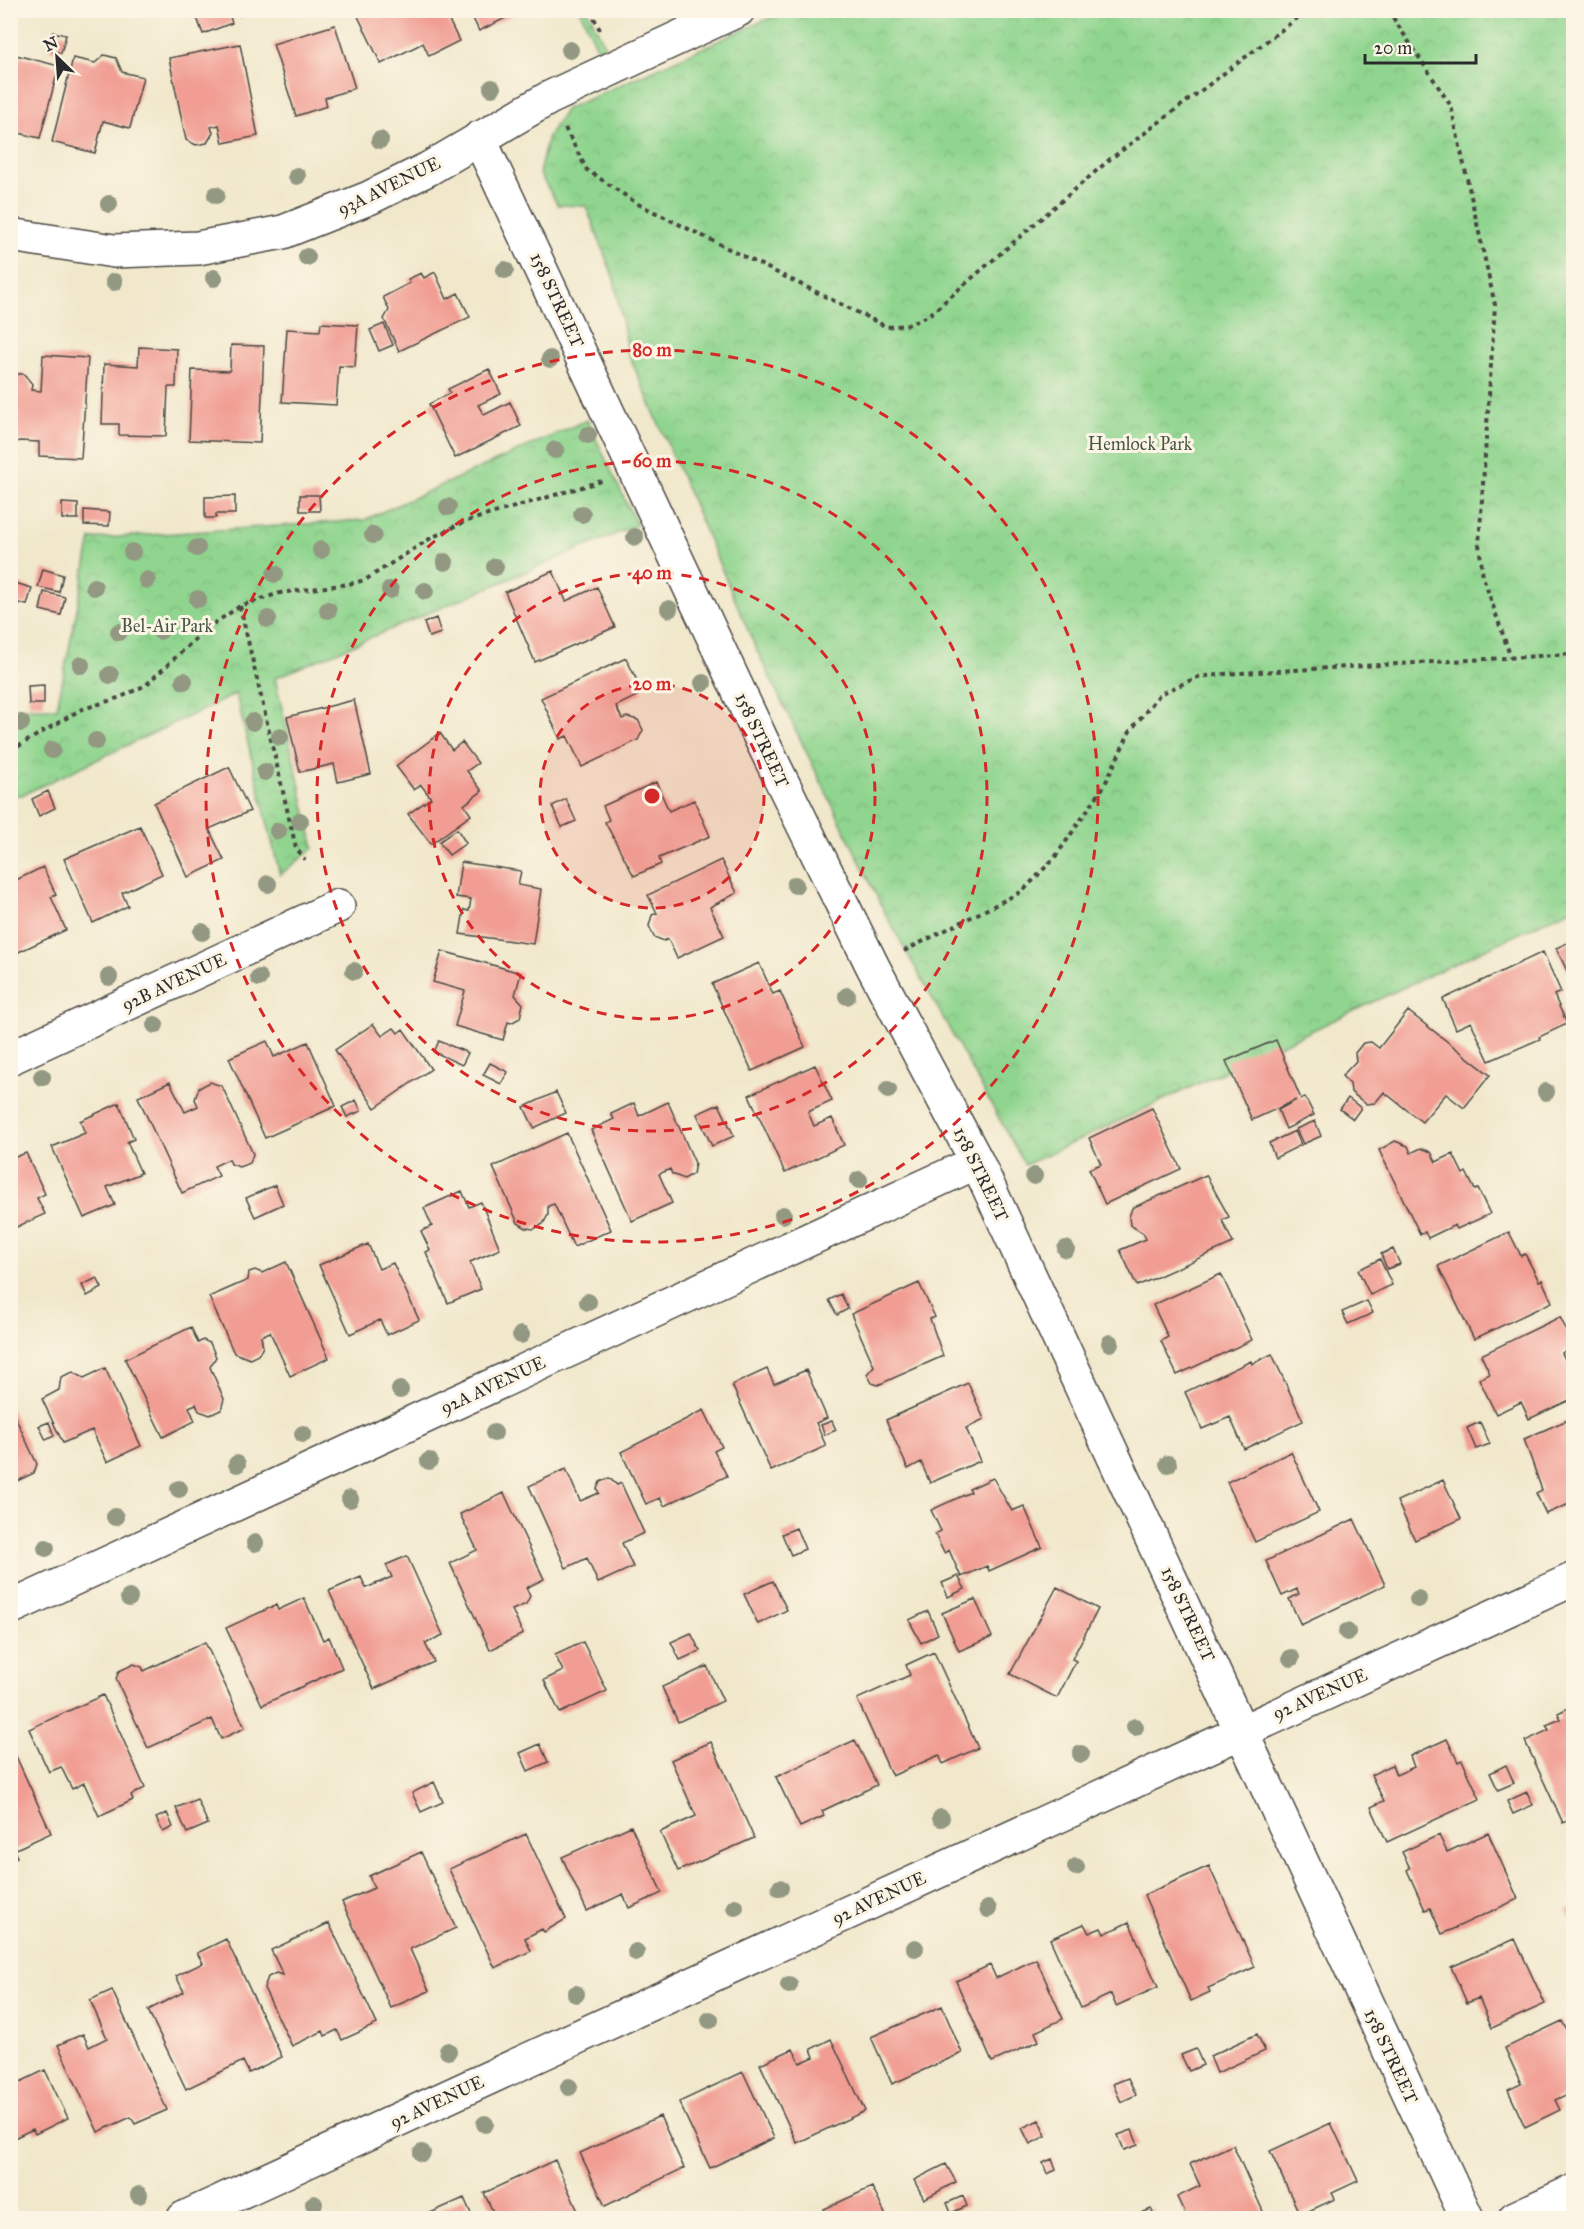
<svg xmlns="http://www.w3.org/2000/svg" width="1584" height="2229" viewBox="0 0 1584 2229" font-family="'IM FELL Great Primer',serif">
	<defs>
		<pattern id="park-crowns" width="20" height="18" patternUnits="userSpaceOnUse" patternTransform="scale(1.5)"><rect width="20" height="18" fill="#90d58f"/><path d="M2 6a3 3 0 1 1 6 0M12 15a3 3 0 1 1 6 0" fill="none" stroke="#7cb77c"/></pattern>
	</defs>
	<rect width="100%" height="100%" fill="#fcf5e5"/>
	<filter id="ink" filterUnits="userSpaceOnUse"><feTurbulence type="fractalNoise" baseFrequency=".0167" numOctaves="2"/><feDisplacementMap in="SourceGraphic" scale="12" xChannelSelector="R" yChannelSelector="G"/><feConvolveMatrix kernelMatrix="1 2 1 2 8 2 1 2 1" color-interpolation-filters="sRGB"/></filter>
	<filter id="wash" filterUnits="userSpaceOnUse"><feTurbulence type="fractalNoise" baseFrequency=".008" numOctaves="4" result="noise"/><feDisplacementMap in="SourceGraphic" scale="24" xChannelSelector="R" yChannelSelector="G"/><feGaussianBlur stdDeviation="1.35" result="paint"/><feColorMatrix in="noise" values="0 0 0 0 0 0 0 0 0 0 0 0 0 0 0 0 0 1.4 0 .05"/><feComposite in="paint" operator="in"/></filter>
	<g filter="url(#wash)">
		<rect width="100%" height="100%" fill="#f1e8cc"/>
		<!-- park -->
		<path fill="url(#park-crowns)" stroke="#5e805d" stroke-width="1.5" d="M 580,11 L 588,11 L 605,46 L 598,49 Z
			M 785,11 L 1573,11 L 1573,908 L 1025,1165 L 886,915 L 757,651 L 629,355 L 614,279 L 586,206 L 558,205 L 539,173 L 548,136 L 566,109 Z
			M 587,420 L 637,525 L 275,678 L 314,848 L 280,875 L 236,694 L 22,795 L 11,795 L 11,708 L 57,708 L 91,539 L 364,520 Z"/>
		<g id="blocks">
			<!-- building -->
			<path fill="#f19d93" d="M 194,10 L 228,10 L 232,23 L 203,34 Z
				M 237,10 L 251,10 L 240,16 Z
				M 355,10 L 444,10 L 459,41 L 429,56 L 423,43 L 381,64 Z
				M 469,10 L 512,10 L 514,14 L 479,31 Z
				M 335,25 L 355,88 L 325,98 L 327,106 L 296,116 L 273,44 Z
				M 53,32 L 66,35 L 61,53 L 49,50 Z
				M 10,35 L 16,42 L 12,54 L 59,66 L 40,138 L 10,131 Z
				M 240,44 L 258,136 L 223,143 L 219,125 L 211,127 L 213,133 L 207,143 L 196,145 L 186,140 L 169,58 Z
				M 104,55 L 116,58 L 122,72 L 143,77 L 130,128 L 103,121 L 95,153 L 52,142 L 73,58 L 95,63 Z
				M 435,272 L 447,299 L 458,293 L 470,317 L 399,351 L 384,319 L 389,310 L 383,297 L 410,283 L 408,279 L 421,273 L 424,278 Z
				M 321,323 L 358,325 L 355,367 L 339,366 L 336,405 L 282,402 L 287,329 L 320,331 Z
				M 384,324 L 393,345 L 379,351 L 370,330 Z
				M 231,345 L 264,346 L 260,443 L 189,440 L 192,370 L 230,371 Z
				M 139,347 L 177,349 L 176,387 L 168,387 L 166,436 L 119,435 L 119,424 L 102,424 L 104,364 L 138,366 Z
				M 43,355 L 88,358 L 81,458 L 39,456 L 39,442 L 19,441 L 10,447 L 10,374 L 24,374 L 32,384 L 31,390 L 41,391 Z
				M 489,369 L 501,394 L 478,405 L 484,415 L 510,402 L 521,426 L 455,458 L 429,404 L 450,393 L 448,389 Z
				M 300,495 L 319,495 L 320,511 L 300,511 Z
				M 235,496 L 235,514 L 216,514 L 216,518 L 205,518 L 205,497 Z
				M 62,503 L 78,504 L 78,519 L 62,519 Z
				M 84,510 L 110,512 L 109,526 L 84,525 Z
				M 43,569 L 63,575 L 59,592 L 38,587 Z
				M 553,571 L 566,601 L 597,587 L 615,627 L 535,662 L 505,592 Z
				M 15,583 L 32,588 L 27,605 L 10,601 Z
				M 44,592 L 65,597 L 61,615 L 40,610 Z
				M 436,618 L 441,633 L 429,637 L 424,623 Z
				M 626,658 L 643,693 L 616,706 L 622,719 L 627,717 L 638,720 L 643,730 L 638,740 L 582,767 L 567,736 L 560,739 L 541,698 Z
				M 44,685 L 44,704 L 29,704 L 28,686 Z
				M 354,700 L 371,774 L 338,782 L 334,764 L 300,772 L 287,717 Z
				M 440,733 L 452,750 L 462,742 L 478,763 L 467,771 L 482,791 L 464,805 L 471,815 L 431,844 L 408,814 L 431,798 L 421,785 L 414,790 L 396,766 Z
				M 229,767 L 250,811 L 209,829 L 224,860 L 188,877 L 154,803 Z
				M 656,782 L 669,811 L 694,800 L 710,836 L 659,858 L 661,864 L 634,876 L 605,822 L 609,820 L 603,806 Z
				M 48,791 L 55,808 L 39,816 L 32,799 Z
				M 566,799 L 576,821 L 562,827 L 552,806 Z
				M 140,826 L 162,874 L 122,893 L 128,906 L 93,923 L 64,859 Z
				M 457,829 L 466,843 L 449,855 L 439,842 Z
				M 721,860 L 737,893 L 710,907 L 724,936 L 677,958 L 668,939 L 664,941 L 654,937 L 649,926 L 652,915 L 657,913 L 648,895 Z
				M 461,862 L 521,871 L 518,885 L 541,889 L 533,944 L 460,934 L 464,910 L 469,911 L 471,899 L 456,897 Z
				M 43,867 L 56,895 L 51,897 L 66,930 L 10,956 L 10,883 Z
				M 1574,940 L 1574,985 L 1556,948 Z
				M 442,951 L 521,973 L 515,995 L 523,1004 L 520,1018 L 511,1023 L 508,1022 L 503,1040 L 455,1026 L 465,991 L 433,982 Z
				M 1543,952 L 1561,992 L 1554,995 L 1567,1024 L 1539,1037 L 1540,1039 L 1489,1061 L 1471,1022 L 1456,1029 L 1443,999 Z
				M 759,963 L 773,994 L 780,991 L 805,1047 L 752,1071 L 712,984 Z
				M 1408,1011 L 1490,1075 L 1464,1108 L 1446,1094 L 1422,1122 L 1384,1092 L 1375,1103 L 1366,1104 L 1351,1092 L 1350,1084 L 1342,1076 L 1356,1061 L 1355,1053 L 1363,1043 L 1371,1042 L 1379,1048 Z
				M 373,1024 L 382,1036 L 394,1028 L 398,1033 L 403,1029 L 431,1069 L 375,1108 L 335,1050 Z
				M 1276,1040 L 1301,1099 L 1305,1097 L 1314,1115 L 1286,1129 L 1278,1110 L 1296,1100 L 1252,1120 L 1226,1061 Z
				M 267,1041 L 274,1057 L 308,1042 L 336,1106 L 265,1138 L 229,1058 Z
				M 439,1041 L 468,1053 L 462,1065 L 434,1052 Z
				M 490,1063 L 508,1072 L 501,1084 L 483,1075 Z
				M 815,1065 L 832,1101 L 808,1112 L 814,1126 L 832,1118 L 844,1145 L 785,1173 L 749,1095 Z
				M 170,1082 L 185,1112 L 198,1106 L 195,1099 L 199,1088 L 210,1082 L 222,1086 L 253,1154 L 250,1163 L 239,1167 L 231,1164 L 229,1159 L 214,1166 L 219,1176 L 182,1193 L 138,1097 Z
				M 556,1092 L 566,1113 L 534,1128 L 524,1107 Z
				M 1348,1098 L 1361,1108 L 1353,1119 L 1340,1109 Z
				M 356,1100 L 361,1111 L 347,1117 L 342,1107 Z
				M 668,1102 L 695,1163 L 693,1174 L 684,1179 L 672,1174 L 670,1169 L 659,1174 L 672,1203 L 632,1221 L 591,1130 L 614,1119 L 611,1114 L 634,1103 L 639,1116 Z
				M 119,1103 L 134,1139 L 127,1142 L 141,1173 L 107,1187 L 115,1205 L 84,1218 L 52,1147 L 85,1133 L 80,1121 Z
				M 719,1104 L 734,1136 L 712,1146 L 697,1114 Z
				M 1152,1108 L 1181,1169 L 1105,1204 L 1089,1169 L 1101,1164 L 1089,1138 Z
				M 1315,1121 L 1321,1136 L 1303,1144 L 1296,1129 Z
				M 1295,1131 L 1301,1145 L 1275,1158 L 1269,1143 Z
				M 567,1133 L 611,1230 L 574,1247 L 554,1204 L 548,1206 L 548,1215 L 543,1224 L 534,1229 L 526,1228 L 518,1223 L 493,1167 Z
				M 1395,1141 L 1408,1146 L 1411,1153 L 1421,1148 L 1431,1152 L 1436,1162 L 1453,1154 L 1463,1174 L 1466,1172 L 1475,1190 L 1478,1189 L 1490,1214 L 1457,1229 L 1455,1225 L 1428,1238 L 1425,1232 L 1420,1234 L 1379,1150 Z
				M 26,1153 L 45,1194 L 37,1198 L 45,1214 L 10,1230 L 10,1159 Z
				M 1206,1175 L 1229,1217 L 1222,1220 L 1233,1243 L 1137,1286 L 1120,1250 L 1146,1239 L 1143,1233 L 1130,1225 L 1129,1217 L 1132,1208 Z
				M 275,1185 L 283,1204 L 255,1217 L 246,1198 Z
				M 462,1191 L 469,1207 L 481,1202 L 500,1249 L 470,1262 L 481,1289 L 448,1303 L 426,1252 L 430,1250 L 421,1231 L 432,1226 L 424,1208 Z
				M 1509,1232 L 1521,1256 L 1525,1254 L 1539,1281 L 1542,1280 L 1552,1302 L 1474,1339 L 1438,1266 Z
				M 368,1244 L 379,1269 L 393,1263 L 419,1320 L 387,1335 L 380,1320 L 350,1334 L 319,1265 Z
				M 1393,1249 L 1400,1264 L 1387,1269 L 1381,1254 Z
				M 1380,1259 L 1392,1285 L 1370,1295 L 1358,1270 Z
				M 286,1262 L 329,1358 L 290,1376 L 270,1332 L 261,1336 L 263,1347 L 258,1355 L 250,1359 L 234,1353 L 209,1297 L 248,1280 L 249,1272 L 255,1270 L 262,1273 Z
				M 1221,1274 L 1252,1340 L 1177,1375 L 1161,1341 L 1168,1337 L 1153,1305 Z
				M 97,1278 L 102,1288 L 87,1296 L 82,1285 Z
				M 919,1283 L 935,1317 L 930,1319 L 943,1356 L 878,1385 L 872,1383 L 867,1374 L 874,1366 L 851,1314 Z
				M 841,1294 L 848,1309 L 837,1315 L 829,1300 Z
				M 1367,1301 L 1373,1313 L 1348,1324 L 1342,1312 Z
				M 1560,1317 L 1574,1345 L 1562,1353 L 1567,1363 L 1574,1360 L 1574,1398 L 1529,1419 L 1521,1402 L 1496,1414 L 1479,1379 L 1490,1374 L 1481,1355 Z
				M 191,1327 L 198,1343 L 203,1340 L 210,1343 L 216,1357 L 210,1367 L 224,1399 L 221,1410 L 210,1415 L 199,1411 L 196,1404 L 189,1407 L 195,1421 L 163,1437 L 125,1359 Z
				M 1272,1354 L 1303,1421 L 1244,1449 L 1230,1417 L 1202,1429 L 1185,1392 L 1251,1361 L 1252,1364 Z
				M 105,1368 L 141,1446 L 107,1462 L 92,1430 L 63,1443 L 42,1399 L 59,1390 L 61,1377 L 73,1372 L 84,1378 Z
				M 767,1369 L 774,1384 L 806,1370 L 827,1418 L 816,1423 L 826,1446 L 771,1471 L 732,1385 Z
				M 968,1383 L 984,1419 L 966,1428 L 980,1461 L 930,1483 L 921,1462 L 908,1469 L 886,1420 Z
				M 10,1406 L 37,1464 L 34,1473 L 17,1481 L 10,1478 Z
				M 704,1410 L 722,1447 L 714,1451 L 727,1476 L 664,1506 L 660,1498 L 646,1504 L 621,1452 Z
				M 1574,1417 L 1574,1502 L 1546,1514 L 1536,1493 L 1542,1490 L 1524,1439 Z
				M 832,1421 L 836,1430 L 825,1435 L 821,1425 Z
				M 49,1422 L 54,1436 L 46,1440 L 39,1426 Z
				M 1480,1422 L 1490,1444 L 1476,1449 L 1467,1428 Z
				M 1291,1452 L 1319,1512 L 1255,1542 L 1227,1482 Z
				M 566,1469 L 580,1501 L 599,1493 L 597,1489 L 600,1482 L 609,1478 L 617,1485 L 621,1483 L 644,1533 L 622,1543 L 633,1567 L 598,1583 L 587,1558 L 566,1568 L 529,1486 Z
				M 993,1478 L 1012,1511 L 1024,1506 L 1042,1547 L 989,1571 L 987,1566 L 961,1577 L 949,1550 L 944,1553 L 935,1534 L 941,1531 L 931,1510 L 971,1492 L 969,1489 Z
				M 1443,1480 L 1461,1519 L 1415,1540 L 1397,1501 Z
				M 504,1493 L 544,1579 L 526,1588 L 530,1596 L 526,1604 L 512,1610 L 523,1634 L 490,1650 L 450,1563 L 477,1550 L 460,1514 Z
				M 1354,1519 L 1385,1585 L 1301,1625 L 1289,1599 L 1299,1594 L 1297,1589 L 1282,1596 L 1266,1561 Z
				M 796,1528 L 805,1549 L 791,1555 L 782,1534 Z
				M 407,1556 L 443,1635 L 425,1643 L 434,1662 L 374,1689 L 329,1591 L 361,1577 L 366,1588 L 392,1577 L 386,1565 Z
				M 958,1576 L 965,1589 L 948,1597 L 942,1583 Z
				M 773,1581 L 787,1610 L 758,1624 L 744,1594 Z
				M 1057,1587 L 1098,1609 L 1072,1659 L 1076,1661 L 1057,1698 L 1010,1674 Z
				M 304,1598 L 323,1640 L 329,1637 L 342,1668 L 262,1705 L 226,1628 L 276,1605 L 278,1610 Z
				M 975,1599 L 992,1637 L 959,1651 L 942,1613 Z
				M 928,1611 L 938,1634 L 921,1643 L 909,1620 Z
				M 691,1633 L 700,1651 L 680,1660 L 671,1642 Z
				M 205,1642 L 245,1728 L 221,1739 L 212,1719 L 148,1748 L 116,1679 L 119,1671 L 134,1664 L 142,1667 L 144,1671 Z
				M 583,1642 L 607,1691 L 560,1713 L 544,1680 L 563,1671 L 555,1655 Z
				M 934,1652 L 978,1748 L 943,1764 L 939,1755 L 892,1776 L 857,1699 L 910,1675 L 906,1665 Z
				M 707,1666 L 723,1701 L 678,1722 L 662,1687 Z
				M 103,1695 L 145,1788 L 131,1795 L 133,1800 L 99,1816 L 84,1783 L 72,1789 L 61,1767 L 49,1772 L 29,1729 Z
				M 1574,1705 L 1574,1818 L 1563,1823 L 1525,1741 L 1549,1730 L 1546,1725 L 1561,1719 L 1558,1713 Z
				M 1447,1739 L 1458,1762 L 1462,1760 L 1480,1799 L 1387,1842 L 1371,1807 L 1384,1801 L 1371,1775 L 1392,1765 L 1396,1775 L 1414,1767 L 1410,1756 Z
				M 855,1740 L 877,1785 L 822,1811 L 824,1816 L 800,1827 L 776,1777 Z
				M 711,1742 L 754,1838 L 678,1871 L 660,1832 L 696,1816 L 671,1760 Z
				M 540,1744 L 548,1762 L 528,1771 L 520,1753 Z
				M 15,1754 L 51,1833 L 14,1850 L 17,1857 L 10,1860 L 10,1756 Z
				M 1506,1765 L 1514,1783 L 1498,1790 L 1490,1773 Z
				M 434,1782 L 443,1802 L 421,1812 L 412,1793 Z
				M 1527,1792 L 1533,1805 L 1513,1814 L 1507,1801 Z
				M 197,1799 L 208,1824 L 187,1833 L 176,1808 Z
				M 167,1813 L 173,1827 L 163,1832 L 156,1818 Z
				M 631,1826 L 662,1893 L 629,1908 L 623,1894 L 587,1911 L 562,1857 Z
				M 1488,1833 L 1518,1899 L 1442,1934 L 1430,1908 L 1425,1910 L 1407,1870 L 1410,1868 L 1402,1852 L 1439,1835 L 1447,1852 Z
				M 526,1834 L 566,1919 L 544,1932 L 542,1929 L 525,1938 L 531,1951 L 495,1968 L 449,1869 Z
				M 421,1852 L 456,1928 L 410,1949 L 429,1991 L 391,2008 L 342,1902 L 374,1888 L 369,1876 Z
				M 1209,1866 L 1255,1967 L 1208,1988 L 1210,1992 L 1191,2001 L 1144,1895 Z
				M 1574,1906 L 1574,1926 L 1566,1910 Z
				M 1129,1922 L 1158,1987 L 1116,2006 L 1111,1994 L 1081,2008 L 1050,1939 L 1084,1924 L 1089,1933 L 1101,1928 L 1104,1934 Z
				M 329,1923 L 377,2024 L 342,2040 L 337,2030 L 325,2036 L 323,2031 L 292,2046 L 264,1988 L 268,1977 L 276,1973 L 283,1975 L 271,1950 Z
				M 226,1939 L 282,2057 L 249,2073 L 243,2061 L 186,2089 L 148,2010 L 184,1992 L 176,1976 L 203,1963 L 197,1953 Z
				M 1515,1939 L 1545,2004 L 1492,2028 L 1479,1998 L 1467,2003 L 1451,1967 Z
				M 1036,1959 L 1063,2019 L 1035,2032 L 1039,2041 L 992,2062 L 956,1981 L 990,1965 L 996,1978 Z
				M 112,1990 L 167,2110 L 135,2124 L 131,2117 L 98,2132 L 58,2045 L 83,2034 L 89,2047 L 107,2038 L 90,2000 Z
				M 942,2006 L 962,2053 L 892,2084 L 871,2037 Z
				M 1562,2021 L 1574,2044 L 1574,2091 L 1555,2100 L 1560,2110 L 1525,2127 L 1508,2090 L 1521,2084 L 1505,2048 Z
				M 1257,2034 L 1265,2051 L 1217,2073 L 1210,2056 Z
				M 831,2039 L 865,2111 L 797,2143 L 760,2064 L 793,2049 L 800,2063 L 814,2057 L 811,2049 Z
				M 1196,2049 L 1203,2065 L 1189,2071 L 1181,2055 Z
				M 45,2070 L 68,2118 L 35,2134 L 33,2129 L 10,2140 L 10,2087 Z
				M 743,2072 L 774,2138 L 710,2168 L 679,2102 Z
				M 1128,2078 L 1136,2095 L 1121,2102 L 1113,2084 Z
				M 660,2116 L 684,2168 L 605,2206 L 580,2153 Z
				M 1039,2120 L 1046,2136 L 1030,2144 L 1022,2128 Z
				M 1331,2123 L 1358,2181 L 1332,2193 L 1335,2199 L 1300,2215 L 1270,2151 Z
				M 1132,2130 L 1138,2145 L 1124,2150 L 1118,2135 Z
				M 1233,2145 L 1266,2218 L 1187,2218 L 1177,2197 L 1200,2186 L 1190,2164 Z
				M 1052,2159 L 1056,2170 L 1047,2174 L 1043,2163 Z
				M 555,2160 L 581,2218 L 496,2218 L 484,2193 Z
				M 946,2164 L 956,2182 L 924,2199 L 914,2180 Z
				M 872,2187 L 887,2218 L 829,2218 L 824,2209 Z
				M 963,2196 L 967,2206 L 951,2213 L 947,2203 Z
				M 464,2198 L 473,2218 L 419,2218 Z
				M 1151,2209 L 1156,2218 L 1130,2218 Z"/>
		</g>
	</g>
	<g filter="url(#ink)">
		<use href="#blocks" fill-opacity="0" stroke="#494743" stroke-width="1.5"/>
		<g fill="none" stroke-linecap="round" stroke-linejoin="round">
			<!-- minor casing -->
			<g stroke="#494743" stroke-width="36">
				<path id="minor" d="M 479,138 L 762,741 L 873,967 L 977,1162 L 1467,2218
					M 10,235 L 114,251 L 198,248 L 283,232 L 369,198 L 428,169 L 549,98 L 738,10
					M 10,1058 L 338,906
					M 10,1608 L 977,1162
					M 184,2218 L 1574,1579
					M 1515,2218 L 1574,2191"/>
			</g>
			<!-- path -->
			<path stroke="#494743" stroke-width="4" stroke-dasharray="4.5 4.5" stroke-linecap="butt" d="M 590,10 L 602,34
				M 1388,10 L 1451,106 L 1495,305 L 1479,544 L 1483,577 L 1511,658
				M 565,128 L 587,170 L 638,204 L 887,327 L 907,325 L 928,316 L 1109,160 L 1308,10
				M 240,606 L 296,848 L 305,860
				M 10,751 L 80,710 L 121,697 L 146,685 L 206,629 L 240,606 L 280,593 L 349,584 L 365,580 L 431,538 L 464,522 L 602,481
				M 904,951 L 1023,891 L 1056,856 L 1104,786 L 1130,731 L 1160,694 L 1198,677 L 1224,674 L 1574,654"/>
			<!-- minor -->
			<use href="#minor" stroke="#fff" stroke-width="33"/>
		</g>
		<!-- trees -->
		<g fill="#929881">
			<circle cx="570" cy="50" r="9"/>
			<circle cx="492" cy="88" r="9"/>
			<circle cx="380" cy="140" r="9"/>
			<circle cx="297" cy="176" r="9"/>
			<circle cx="216" cy="195" r="9"/>
			<circle cx="109" cy="204" r="9"/>
			<circle cx="307" cy="257" r="9"/>
			<circle cx="505" cy="270" r="9"/>
			<circle cx="214" cy="278" r="9"/>
			<circle cx="114" cy="282" r="9"/>
			<circle cx="550" cy="359" r="9"/>
			<circle cx="588" cy="435" r="9"/>
			<circle cx="555" cy="450" r="9"/>
			<circle cx="448" cy="507" r="9"/>
			<circle cx="582" cy="514" r="9"/>
			<circle cx="373" cy="535" r="9"/>
			<circle cx="635" cy="537" r="9"/>
			<circle cx="197" cy="548" r="9"/>
			<circle cx="321" cy="550" r="9"/>
			<circle cx="132" cy="552" r="9"/>
			<circle cx="445" cy="562" r="9"/>
			<circle cx="495" cy="567" r="9"/>
			<circle cx="275" cy="574" r="9"/>
			<circle cx="147" cy="580" r="9"/>
			<circle cx="94" cy="587" r="9"/>
			<circle cx="390" cy="590" r="9"/>
			<circle cx="425" cy="591" r="9"/>
			<circle cx="198" cy="599" r="9"/>
			<circle cx="669" cy="609" r="9"/>
			<circle cx="328" cy="610" r="9"/>
			<circle cx="268" cy="619" r="9"/>
			<circle cx="160" cy="631" r="9"/>
			<circle cx="119" cy="632" r="9"/>
			<circle cx="81" cy="665" r="9"/>
			<circle cx="110" cy="675" r="9"/>
			<circle cx="184" cy="681" r="9"/>
			<circle cx="703" cy="683" r="9"/>
			<circle cx="253" cy="722" r="9"/>
			<circle cx="21" cy="723" r="9"/>
			<circle cx="280" cy="737" r="9"/>
			<circle cx="96" cy="741" r="9"/>
			<circle cx="52" cy="750" r="9"/>
			<circle cx="265" cy="772" r="9"/>
			<circle cx="300" cy="821" r="9"/>
			<circle cx="278" cy="831" r="9"/>
			<circle cx="268" cy="884" r="9"/>
			<circle cx="795" cy="885" r="9"/>
			<circle cx="202" cy="932" r="9"/>
			<circle cx="354" cy="971" r="9"/>
			<circle cx="109" cy="977" r="9"/>
			<circle cx="259" cy="978" r="9"/>
			<circle cx="847" cy="996" r="9"/>
			<circle cx="155" cy="1025" r="9"/>
			<circle cx="42" cy="1077" r="9"/>
			<circle cx="888" cy="1090" r="9"/>
			<circle cx="1546" cy="1092" r="9"/>
			<circle cx="1034" cy="1176" r="9"/>
			<circle cx="859" cy="1180" r="9"/>
			<circle cx="783" cy="1215" r="9"/>
			<circle cx="1066" cy="1249" r="9"/>
			<circle cx="588" cy="1302" r="9"/>
			<circle cx="521" cy="1335" r="9"/>
			<circle cx="1110" cy="1343" r="9"/>
			<circle cx="400" cy="1390" r="9"/>
			<circle cx="494" cy="1433" r="9"/>
			<circle cx="303" cy="1434" r="9"/>
			<circle cx="429" cy="1461" r="9"/>
			<circle cx="237" cy="1464" r="9"/>
			<circle cx="1168" cy="1464" r="9"/>
			<circle cx="179" cy="1489" r="9"/>
			<circle cx="350" cy="1499" r="9"/>
			<circle cx="115" cy="1517" r="9"/>
			<circle cx="255" cy="1543" r="9"/>
			<circle cx="46" cy="1548" r="9"/>
			<circle cx="129" cy="1598" r="9"/>
			<circle cx="1418" cy="1599" r="9"/>
			<circle cx="1347" cy="1632" r="9"/>
			<circle cx="1291" cy="1658" r="9"/>
			<circle cx="1135" cy="1727" r="9"/>
			<circle cx="1081" cy="1754" r="9"/>
			<circle cx="941" cy="1818" r="9"/>
			<circle cx="1076" cy="1867" r="9"/>
			<circle cx="780" cy="1888" r="9"/>
			<circle cx="735" cy="1907" r="9"/>
			<circle cx="988" cy="1909" r="9"/>
			<circle cx="915" cy="1948" r="9"/>
			<circle cx="636" cy="1952" r="9"/>
			<circle cx="789" cy="1985" r="9"/>
			<circle cx="576" cy="1994" r="9"/>
			<circle cx="710" cy="2020" r="9"/>
			<circle cx="448" cy="2051" r="9"/>
			<circle cx="569" cy="2087" r="9"/>
			<circle cx="485" cy="2124" r="9"/>
			<circle cx="422" cy="2153" r="9"/>
			<circle cx="139" cy="2195" r="9"/>
			<circle cx="314" cy="2204" r="9"/>
		</g>
	</g>
	<!-- distance rings -->
	<circle cx="652" cy="796" r="112" fill="#d62828" fill-opacity=".12"/>
	<g fill="none" stroke="#d62828" stroke-width="3" stroke-dasharray="10 8">
		<circle cx="652" cy="796" r="112"/>
		<circle cx="652" cy="796" r="223"/>
		<circle cx="652" cy="796" r="335"/>
		<circle cx="652" cy="796" r="446"/>
	</g>
	<g text-anchor="middle" dominant-baseline="central" stroke-width="6" stroke-linejoin="round" paint-order="stroke">
		<!-- street labels -->
		<g font-size="18" fill="#2b2b2b" stroke="#fcf5e5">
			<text transform="translate(389 186) rotate(-26)">93A AVENUE</text>
			<text transform="translate(557 300) rotate(65)">158 STREET</text>
			<text transform="translate(762 740) rotate(65)">158 STREET</text>
			<text transform="translate(174 982) rotate(-25)">92B AVENUE</text>
			<text transform="translate(981 1174) rotate(64)">158 STREET</text>
			<text transform="translate(493 1385) rotate(-25)">92A AVENUE</text>
			<text transform="translate(1188 1614) rotate(65)">158 STREET</text>
			<text transform="translate(1320 1694) rotate(-24)">92 AVENUE</text>
			<text transform="translate(879 1898) rotate(-25)">92 AVENUE</text>
			<text transform="translate(1391 2056) rotate(65)">158 STREET</text>
			<text transform="translate(437 2102) rotate(-25)">92 AVENUE</text>
		</g>
		<!-- park labels -->
		<g font-size="18" fill="#445644" stroke="#fcf5e5">
			<text x="1140" y="444">Hemlock Park</text>
			<text x="167" y="626">Bel-Air Park</text>
		</g>
	</g>
	<circle cx="652" cy="796" r="9" fill="#d62828" stroke="#fcf5e5" stroke-width="3"/>
	<g font-size="18" text-anchor="middle" font-weight="bold" fill="#d62828" stroke="#fcf5e5" stroke-width="6" stroke-linejoin="round" paint-order="stroke">
		<text x="652" y="356">80 m</text>
		<text x="652" y="467">60 m</text>
		<text x="652" y="579">40 m</text>
		<text x="652" y="690">20 m</text>
	</g>
	<!-- margin -->
	<rect width="1584" height="2229" fill="none" stroke="#fcf5e5" stroke-width="36"/>
	<!-- north arrow -->
	<g transform="translate(57 57) rotate(335)" stroke="#fcf5e5" stroke-width="4.5" paint-order="stroke">
	<path d="M0-4.5L10 22L0 15L-10 22Z" fill="#2b2b2b"/>
	<text y="-9" font-size="16" font-weight="bold" text-anchor="middle" fill="#2b2b2b">N</text>
	</g>
	<!-- scale -->
	<path d="M1365 54v9h111v-9" fill="none" stroke="#2b2b2b" stroke-width="3"/>
	<text x="1374" y="54" font-size="18" fill="#2b2b2b" stroke="#fcf5e5" stroke-width="4.5" paint-order="stroke">20 m</text>
</svg>
